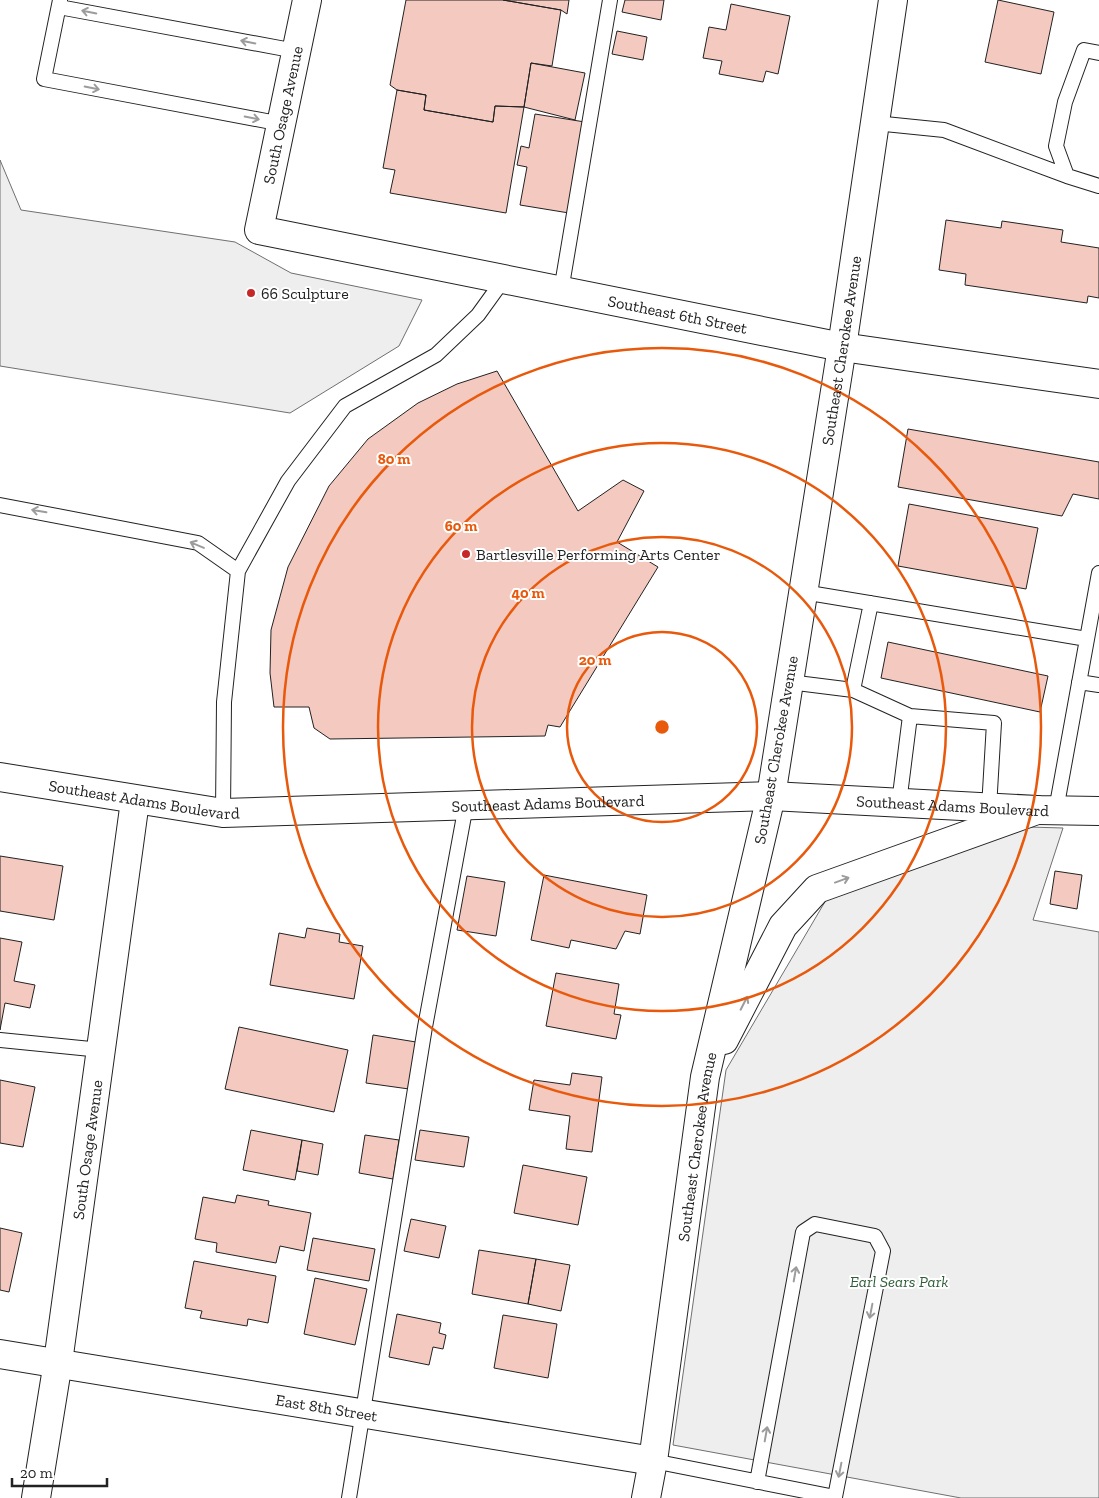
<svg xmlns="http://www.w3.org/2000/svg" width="1099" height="1498" viewBox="0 0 1099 1498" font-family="'Zilla Slab',serif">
	<rect width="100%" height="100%" fill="#fff"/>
	<!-- green -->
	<path fill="#eee" stroke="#6f6f6f" d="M 0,160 L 21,210 L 235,242 L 291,273 L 422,300 L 399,346 L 290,413 L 0,366 Z
		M 1029,827 L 1063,828 L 1033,920 L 1099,932 L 1099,1498 L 961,1498 L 673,1445 L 726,1070 L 826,900 Z"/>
	<!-- building -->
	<path fill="#f3c9c0" stroke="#222" d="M 406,0 L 503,0 L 561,10 L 552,66 L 531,63 L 524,107 L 495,106 L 493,122 L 424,110 L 426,95 L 397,90 L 390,85 Z
		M 503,0 L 569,0 L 567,14 L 561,10 Z
		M 625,0 L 664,0 L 661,20 L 622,12 Z
		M 998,0 L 1054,12 L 1041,74 L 985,62 Z
		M 731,4 L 790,16 L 778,74 L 766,71 L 763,82 L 719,74 L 722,61 L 703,58 L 709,27 L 726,30 Z
		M 617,31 L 647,37 L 643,60 L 612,54 Z
		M 531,63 L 585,73 L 575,120 L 524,107 Z
		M 397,90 L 426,95 L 424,110 L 493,122 L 495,106 L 524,107 L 506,213 L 390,193 L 395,170 L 383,168 Z
		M 535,114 L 585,122 L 569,213 L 520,205 L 527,167 L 517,165 L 521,146 L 529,148 Z
		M 946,220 L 1001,228 L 1002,221 L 1063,230 L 1061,242 L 1099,248 L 1099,298 L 1088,296 L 1087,303 L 965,285 L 966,274 L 939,270 Z
		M 497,371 L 578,511 L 623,480 L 644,491 L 617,542 L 658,567 L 560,727 L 548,725 L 545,736 L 330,739 L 314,728 L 309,707 L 274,707 L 270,673 L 271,630 L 288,567 L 329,486 L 368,439 L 418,403 L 457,384 Z
		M 908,429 L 1099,462 L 1099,499 L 1073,494 L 1062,516 L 898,487 Z
		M 909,504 L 1038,528 L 1026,589 L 898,566 Z
		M 888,642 L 1048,676 L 1040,712 L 881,678 Z
		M 0,856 L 63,866 L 54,920 L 0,911 Z
		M 1055,871 L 1082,875 L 1077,909 L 1050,904 Z
		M 544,875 L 647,895 L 640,934 L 625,931 L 616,949 L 571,940 L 569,948 L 531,940 Z
		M 467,876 L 505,882 L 496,936 L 457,930 Z
		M 307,928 L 340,934 L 339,942 L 363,946 L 354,999 L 270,985 L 279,933 L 305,938 Z
		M 0,938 L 22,942 L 14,981 L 35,985 L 30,1008 L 5,1003 L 0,1030 Z
		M 556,973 L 619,984 L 614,1014 L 621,1015 L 616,1039 L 546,1026 Z
		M 239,1027 L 348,1050 L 334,1112 L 225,1089 Z
		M 373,1035 L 416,1042 L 409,1089 L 366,1083 Z
		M 572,1073 L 602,1077 L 592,1152 L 566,1149 L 570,1116 L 529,1110 L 534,1080 L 570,1085 Z
		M 0,1080 L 35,1087 L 23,1147 L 0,1143 Z
		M 251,1130 L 302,1140 L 295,1180 L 243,1170 Z
		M 420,1130 L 469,1137 L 464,1167 L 415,1160 Z
		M 365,1135 L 399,1140 L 393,1179 L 359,1173 Z
		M 302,1140 L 323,1144 L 318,1175 L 297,1171 Z
		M 523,1165 L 587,1177 L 578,1225 L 514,1213 Z
		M 237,1195 L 269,1201 L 268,1205 L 311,1213 L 304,1251 L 280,1246 L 276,1263 L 216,1252 L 217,1243 L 195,1239 L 203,1197 L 235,1203 Z
		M 411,1219 L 446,1226 L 439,1258 L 404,1251 Z
		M 0,1228 L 22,1233 L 9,1292 L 0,1290 Z
		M 313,1238 L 375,1249 L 369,1281 L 307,1270 Z
		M 479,1250 L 536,1259 L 528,1304 L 472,1294 Z
		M 536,1259 L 570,1265 L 561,1311 L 528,1304 Z
		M 194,1261 L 276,1276 L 268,1323 L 248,1319 L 247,1326 L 200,1318 L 202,1311 L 185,1308 Z
		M 315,1278 L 367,1289 L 355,1345 L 304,1334 Z
		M 397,1314 L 441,1323 L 439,1333 L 446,1335 L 443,1349 L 433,1347 L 429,1365 L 389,1357 Z
		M 503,1315 L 557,1324 L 548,1378 L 494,1368 Z"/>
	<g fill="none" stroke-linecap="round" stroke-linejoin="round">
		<!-- service casing -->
		<g stroke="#222" stroke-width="16">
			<path id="service" d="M 60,0 L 44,79 L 282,124
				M 59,7 L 296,51
				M 1099,53 L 1084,50 L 1065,102 L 1056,146 L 1067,176 L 1099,186
				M 875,123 L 944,130 L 1067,176
				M 561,291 L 610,0
				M 0,505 L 198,543 L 238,571
				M 803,592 L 1087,639
				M 789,682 L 853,690 L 871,603
				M 1079,682 L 1099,685
				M 853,690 L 910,716 L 994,723 L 989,808
				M 899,803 L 910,716
				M 1056,810 L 1099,573
				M 223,813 L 224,702 L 238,571 L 288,481 L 345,406 L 436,355 L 478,315 L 504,279
				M 0,1040 L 101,1050
				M 653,1461 L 835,1497 L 883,1251 L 875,1236 L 815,1224 L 803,1232 L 757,1482
				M 349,1498 L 425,1027 L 466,805"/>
		</g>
		<!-- minor casing -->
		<g stroke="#222" stroke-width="30">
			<g id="minor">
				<path id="s1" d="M 307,0 L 259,230 L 842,347 L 1099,384"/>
				<path id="s2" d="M 0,1354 L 653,1461"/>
				<path id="s3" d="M 36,1498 L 58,1362 L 135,801"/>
			</g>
		</g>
		<!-- tertiary casing -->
		<g stroke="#222" stroke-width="30">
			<g id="tertiary">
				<path d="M 724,1040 L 783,926 L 817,889 L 1037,810"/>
				<path id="s4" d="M 646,1498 L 653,1461 L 705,1077 L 771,796"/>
			</g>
		</g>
		<!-- secondary casing -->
		<g stroke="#222" stroke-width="30">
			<g id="secondary">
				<path id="s5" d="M 771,796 L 842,347 L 893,0"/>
			</g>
		</g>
		<!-- primary casing -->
		<g stroke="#222" stroke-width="30">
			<g id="primary">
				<path id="s6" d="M 0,777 L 223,813 L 771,796 L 1037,810 L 1099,811"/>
			</g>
		</g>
		<!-- service -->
		<use href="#service" stroke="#fff" stroke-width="14"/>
		<!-- minor -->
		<use href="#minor" stroke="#fff" stroke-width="28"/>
		<!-- tertiary -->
		<use href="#tertiary" stroke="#fff" stroke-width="28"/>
		<!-- secondary -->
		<use href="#secondary" stroke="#fff" stroke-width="28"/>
		<!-- primary -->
		<use href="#primary" stroke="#fff" stroke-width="28"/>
	</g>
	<!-- one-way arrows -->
	<defs><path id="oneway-shaft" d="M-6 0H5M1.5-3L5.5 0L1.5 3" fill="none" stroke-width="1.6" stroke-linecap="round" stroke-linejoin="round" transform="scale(1.25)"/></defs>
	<g stroke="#9c9c9c">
		<use href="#oneway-shaft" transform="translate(89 12) rotate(-169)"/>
		<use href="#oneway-shaft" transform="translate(248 42) rotate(-169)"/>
		<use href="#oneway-shaft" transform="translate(92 88) rotate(11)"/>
		<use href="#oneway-shaft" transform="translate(252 118) rotate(11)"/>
		<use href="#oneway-shaft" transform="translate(39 511) rotate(-170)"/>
		<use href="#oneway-shaft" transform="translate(197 545) rotate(-157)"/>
		<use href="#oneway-shaft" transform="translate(842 880) rotate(-20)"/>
		<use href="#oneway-shaft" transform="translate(744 1003) rotate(-63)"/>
		<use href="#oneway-shaft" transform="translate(795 1274) rotate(-80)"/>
		<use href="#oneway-shaft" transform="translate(871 1311) rotate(101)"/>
		<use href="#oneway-shaft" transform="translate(766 1434) rotate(-80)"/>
		<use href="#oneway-shaft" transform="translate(840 1470) rotate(101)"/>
	</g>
	<!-- distance rings -->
	<g fill="none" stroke="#e8590c" stroke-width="2.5">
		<circle cx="662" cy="727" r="95"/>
		<circle cx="662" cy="727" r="190"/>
		<circle cx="662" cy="727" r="284"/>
		<circle cx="662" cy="727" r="379"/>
	</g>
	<!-- markers -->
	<g fill="#c62828" stroke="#fff" stroke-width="2">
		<circle cx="251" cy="293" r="5"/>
		<circle cx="466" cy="554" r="5"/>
	</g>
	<g text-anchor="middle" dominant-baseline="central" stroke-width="4" stroke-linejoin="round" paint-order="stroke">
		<!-- street labels -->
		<g font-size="16" fill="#222" stroke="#fff">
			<text transform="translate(283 115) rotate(-78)">South Osage Avenue</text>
			<text stroke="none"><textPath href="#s1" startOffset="662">Southeast 6th Street</textPath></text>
			<text stroke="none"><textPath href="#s5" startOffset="451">Southeast Cherokee Avenue</textPath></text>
			<text transform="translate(776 750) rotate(-80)">Southeast Cherokee Avenue</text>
			<text stroke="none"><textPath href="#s6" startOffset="146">Southeast Adams Boulevard</textPath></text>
			<text stroke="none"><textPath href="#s6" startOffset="551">Southeast Adams Boulevard</textPath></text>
			<text stroke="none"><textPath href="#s6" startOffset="956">Southeast Adams Boulevard</textPath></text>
			<text stroke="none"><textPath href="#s4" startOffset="355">Southeast Cherokee Avenue</textPath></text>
			<text stroke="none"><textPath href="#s3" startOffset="352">South Osage Avenue</textPath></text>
			<text stroke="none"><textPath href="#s2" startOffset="331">East 8th Street</textPath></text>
		</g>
		<!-- poi labels -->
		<g font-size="16" fill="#222" stroke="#fff" text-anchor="start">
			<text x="261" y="293">66 Sculpture</text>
			<text x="476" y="554">Bartlesville Performing Arts Center</text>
		</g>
		<!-- park labels -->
		<g font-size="16" font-style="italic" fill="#2f5e38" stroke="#fff">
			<text x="899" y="1281">Earl Sears Park</text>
		</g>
	</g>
	<circle cx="662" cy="727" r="8" fill="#e8590c" stroke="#fff" stroke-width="2.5"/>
	<g font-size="15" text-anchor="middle" font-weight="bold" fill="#e8590c" stroke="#fff" stroke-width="4" stroke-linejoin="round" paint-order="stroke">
		<text x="394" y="464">80 m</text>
		<text x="461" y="531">60 m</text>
		<text x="528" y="598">40 m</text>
		<text x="595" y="665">20 m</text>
	</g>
	<!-- scale -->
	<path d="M12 1478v8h95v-8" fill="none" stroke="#222222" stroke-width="2.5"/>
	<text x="20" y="1478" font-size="15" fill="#222222" stroke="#ffffff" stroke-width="4" paint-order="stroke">20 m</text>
</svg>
